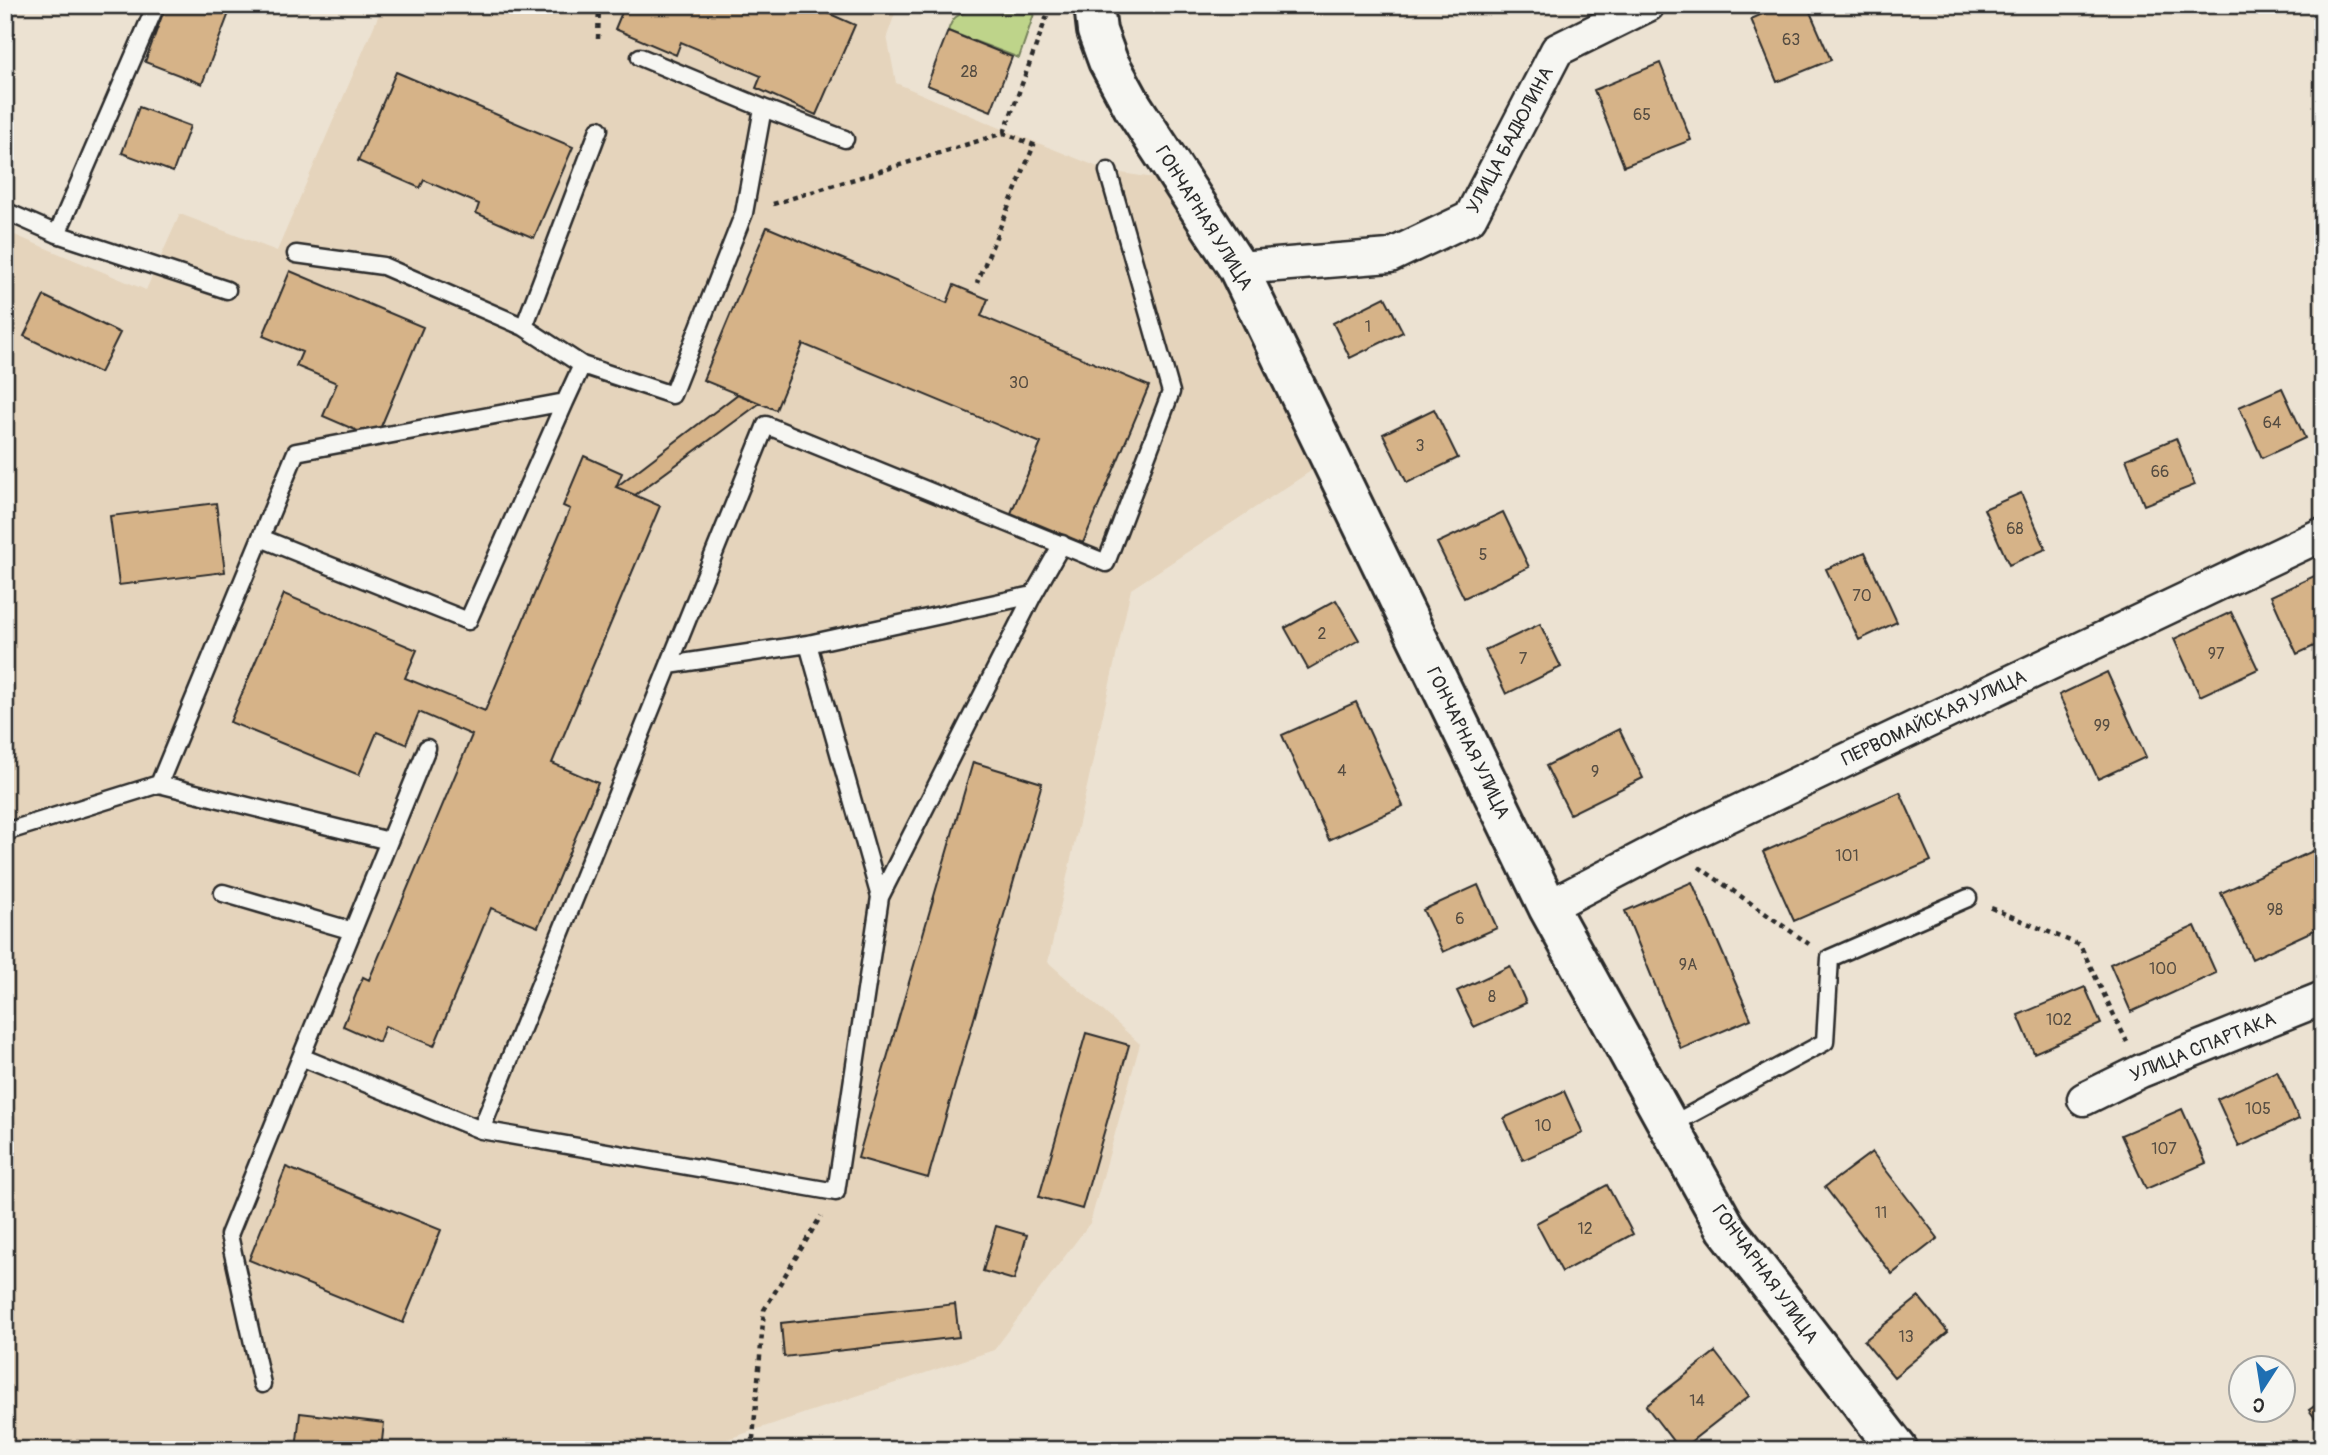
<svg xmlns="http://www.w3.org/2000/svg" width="2328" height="1455" viewBox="0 0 2328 1455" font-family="Pangolin,sans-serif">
	<rect width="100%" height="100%" fill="#ece2d2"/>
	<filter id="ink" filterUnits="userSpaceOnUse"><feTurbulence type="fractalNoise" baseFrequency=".0143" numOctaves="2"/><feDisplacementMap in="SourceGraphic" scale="14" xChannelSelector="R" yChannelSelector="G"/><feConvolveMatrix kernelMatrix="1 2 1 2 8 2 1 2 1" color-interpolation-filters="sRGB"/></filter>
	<g filter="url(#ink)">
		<!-- built -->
		<path fill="#e5d4bc" d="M 383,5 L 898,5 L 887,36 L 896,83 L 993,125 L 1108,171 L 1161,179 L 1221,276 L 1314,469 L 1131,589 L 1048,962 L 1140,1044 L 1090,1223 L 994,1350 L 695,1450 L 5,1450 L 5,231 L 146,290 L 180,214 L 277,251 Z"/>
		<!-- green -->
		<path fill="#bed48a" stroke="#74805a" stroke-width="2" d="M 969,11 L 1034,14 L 1019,58 L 948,31 C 952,18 956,15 969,11 Z"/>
		<!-- building -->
		<path fill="#d6b388" stroke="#2b2b2b" stroke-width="2" d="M 166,5 L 232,5 L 202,84 L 145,62 Z
			M 625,5 L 810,5 L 855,25 L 816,115 L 756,88 L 761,76 L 681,42 L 676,55 L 615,29 Z
			M 1783,5 L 1807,5 L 1831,60 L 1777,82 L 1751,19 Z
			M 948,31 L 1012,57 L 991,111 L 927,85 Z
			M 1660,63 L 1691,140 L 1624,166 L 1594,90 Z
			M 396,72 L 573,147 L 534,238 L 476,213 L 479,204 L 424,180 L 420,188 L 358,161 Z
			M 139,107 L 190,126 L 173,172 L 122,153 Z
			M 767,227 L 947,303 L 954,285 L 988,299 L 981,316 L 1149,386 L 1083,543 L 1011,513 L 1041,443 L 803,344 L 776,410 L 703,380 Z
			M 290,271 L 423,327 L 380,429 L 360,432 L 323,416 L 337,383 L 296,366 L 302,352 L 263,336 Z
			M 44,296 L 120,333 L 100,373 L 24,336 Z
			M 1385,297 L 1403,332 L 1350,358 L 1333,323 Z
			M 2282,388 L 2305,438 L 2262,458 L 2239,407 Z
			M 738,394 L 760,403 L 635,495 L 616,487 Z
			M 1434,409 L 1458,458 L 1407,483 L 1383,434 Z
			M 2176,438 L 2195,485 L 2144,505 L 2126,459 Z
			M 584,456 L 622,473 L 616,487 L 660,506 L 552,763 L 598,783 L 538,927 L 491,908 L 434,1046 L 385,1026 L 379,1042 L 343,1026 L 363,977 L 369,980 L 472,735 L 419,712 L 406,744 L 377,732 L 359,775 L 230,722 L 284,594 L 417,650 L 405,678 L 485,711 L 570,509 L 563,506 Z
			M 2021,493 L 2046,549 L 2009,565 L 1984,509 Z
			M 216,503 L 225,572 L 119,585 L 110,516 Z
			M 1503,512 L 1529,567 L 1464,598 L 1437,543 Z
			M 1865,552 L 1897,622 L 1859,640 L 1826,569 Z
			M 2323,572 L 2323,642 L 2297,654 L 2271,596 Z
			M 1336,600 L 1359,640 L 1308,669 L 1285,628 Z
			M 2231,612 L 2258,669 L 2200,696 L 2174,639 Z
			M 1540,624 L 1561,667 L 1506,694 L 1485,650 Z
			M 2107,672 L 2146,757 L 2098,779 L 2059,695 Z
			M 1356,702 L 1403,806 L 1329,840 L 1282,735 Z
			M 1619,729 L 1643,778 L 1570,814 L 1546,766 Z
			M 973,762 L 1042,783 L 928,1178 L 858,1158 Z
			M 1900,792 L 1931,861 L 1794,921 L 1763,852 Z
			M 2315,850 L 2323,867 L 2323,926 L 2252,959 L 2221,893 Z
			M 1692,882 L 1751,1019 L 1681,1049 L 1625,911 Z
			M 1478,885 L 1497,928 L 1443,952 L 1423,910 Z
			M 2195,926 L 2216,973 L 2131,1012 L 2110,964 Z
			M 1510,966 L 1526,1003 L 1474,1027 L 1457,991 Z
			M 2085,987 L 2101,1024 L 2034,1053 L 2018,1015 Z
			M 1086,1033 L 1129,1045 L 1082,1209 L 1039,1197 Z
			M 2277,1071 L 2299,1119 L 2239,1147 L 2217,1099 Z
			M 1564,1091 L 1583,1133 L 1523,1160 L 1504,1118 Z
			M 2182,1109 L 2206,1163 L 2146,1189 L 2121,1135 Z
			M 1872,1152 L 1938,1238 L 1892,1274 L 1825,1187 Z
			M 286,1167 L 441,1230 L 403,1323 L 249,1260 Z
			M 1607,1185 L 1633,1234 L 1562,1272 L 1536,1223 Z
			M 996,1226 L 1027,1235 L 1014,1280 L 983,1271 Z
			M 1919,1297 L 1948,1332 L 1894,1377 L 1864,1341 Z
			M 955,1304 L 959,1337 L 784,1357 L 781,1323 Z
			M 1715,1352 L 1749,1396 L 1680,1450 L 1646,1406 Z
			M 2323,1400 L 2323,1429 L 2309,1410 Z
			M 300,1413 L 384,1423 L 381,1450 L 296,1450 Z"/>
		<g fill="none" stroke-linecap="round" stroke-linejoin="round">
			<!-- service casing -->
			<g stroke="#2b2b2b" stroke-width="21">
				<path id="service" d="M 763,108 L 845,139
					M 5,211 L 57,234 L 227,290
					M 57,234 L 156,5
					M 296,254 L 383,266 L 524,327 L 599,129
					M 524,327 L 582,365
					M 565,402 L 582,365 L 672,395 L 744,213 L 763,108 L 640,57
					M 261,538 L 468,621 L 565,402 L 296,452 L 159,784 L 389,841
					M 808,644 L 1033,595
					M 669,665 L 808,644 L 880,897
					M 5,832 L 159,784
					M 223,893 L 353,931
					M 301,1057 L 427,748
					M 1669,1126 L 1825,1042 L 1830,958 L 1968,898
					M 481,1130 L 836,1192 L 880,897 L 1033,595 L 1062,544
					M 262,1384 L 229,1235 L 301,1057 L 481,1130 L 766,425 L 1106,563 L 1171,392 L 1108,171"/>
			</g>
			<!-- minor casing -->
			<g stroke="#2b2b2b" stroke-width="37">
				<path id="minor" d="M 1238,268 L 1390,256 L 1470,218 L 1557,50 L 1648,5
					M 1548,907 L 1667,845 L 2323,534
					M 2084,1099 L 2141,1071 L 2323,998"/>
			</g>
			<!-- tertiary casing -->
			<g stroke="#2b2b2b" stroke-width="44">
				<path id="tertiary" d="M 1094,5 L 1097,31 L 1108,61 L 1133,107 L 1238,268 L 1548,907 L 1669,1126 L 1726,1228 L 1898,1450"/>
			</g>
			<!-- path -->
			<path stroke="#2b2b2b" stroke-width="4.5" stroke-dasharray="5 5" stroke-linecap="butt" d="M 598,39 L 599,5
				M 1004,133 L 1051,5
				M 773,204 L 1004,133 L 1034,145 L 977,283
				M 1699,867 L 1809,944
				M 1991,908 L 2080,945 L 2127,1042
				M 752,1450 L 764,1310 L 821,1216"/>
			<!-- service -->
			<use href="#service" stroke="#f6f6f2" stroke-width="16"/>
			<!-- minor -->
			<use href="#minor" stroke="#f6f6f2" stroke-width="32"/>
			<!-- tertiary -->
			<use href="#tertiary" stroke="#f6f6f2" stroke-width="38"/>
		</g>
	</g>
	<g text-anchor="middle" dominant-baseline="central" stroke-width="5" stroke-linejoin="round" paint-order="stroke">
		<!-- number labels -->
		<g font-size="16" fill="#564d42">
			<text x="1791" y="40">63</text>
			<text x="969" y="72">28</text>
			<text x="1642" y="115">65</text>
			<text x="1368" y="327">1</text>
			<text x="1019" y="383">30</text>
			<text x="2272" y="423">64</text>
			<text x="1420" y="446">3</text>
			<text x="2160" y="472">66</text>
			<text x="2015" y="529">68</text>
			<text x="1483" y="555">5</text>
			<text x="1862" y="596">70</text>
			<text x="1322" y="634">2</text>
			<text x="2216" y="654">97</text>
			<text x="1523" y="659">7</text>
			<text x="2102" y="726">99</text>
			<text x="1342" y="771">4</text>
			<text x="1595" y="772">9</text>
			<text x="1847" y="856">101</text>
			<text x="2275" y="910">98</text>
			<text x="1460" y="919">6</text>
			<text x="1688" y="965">9А</text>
			<text x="2163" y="969">100</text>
			<text x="1492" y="997">8</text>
			<text x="2059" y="1020">102</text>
			<text x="2258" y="1109">105</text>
			<text x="1543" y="1126">10</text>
			<text x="2164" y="1149">107</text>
			<text x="1881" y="1213">11</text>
			<text x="1585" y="1229">12</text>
			<text x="1906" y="1337">13</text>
			<text x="1697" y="1401">14</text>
		</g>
		<!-- street labels -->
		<g font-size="19" fill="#2b2b2b" stroke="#f6f6f2">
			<text transform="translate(1510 140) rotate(-62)">УЛИЦА БАДЮЛИНА</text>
			<text transform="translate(1204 218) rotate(58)">ГОНЧАРНАЯ УЛИЦА</text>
			<text transform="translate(1934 718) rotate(-25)">ПЕРВОМАЙСКАЯ УЛИЦА</text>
			<text transform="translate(1468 743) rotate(64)">ГОНЧАРНАЯ УЛИЦА</text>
			<text transform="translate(2203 1047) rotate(-22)">УЛИЦА СПАРТАКА</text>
			<text transform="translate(1765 1274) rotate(54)">ГОНЧАРНАЯ УЛИЦА</text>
		</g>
	</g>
	<!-- margin -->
	<rect width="2328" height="1455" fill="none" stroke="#f6f6f2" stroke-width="28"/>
	<rect x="14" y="14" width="2300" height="1427" fill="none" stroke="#2b2b2b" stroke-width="2.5" filter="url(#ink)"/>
	<!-- north arrow -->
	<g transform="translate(2262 1389) rotate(192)"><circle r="33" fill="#f6f6f2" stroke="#a5a5a2" stroke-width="2"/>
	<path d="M0-5L12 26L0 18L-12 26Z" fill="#1f6fb2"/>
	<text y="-10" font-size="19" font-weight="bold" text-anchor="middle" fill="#2b2b2b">С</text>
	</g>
</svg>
